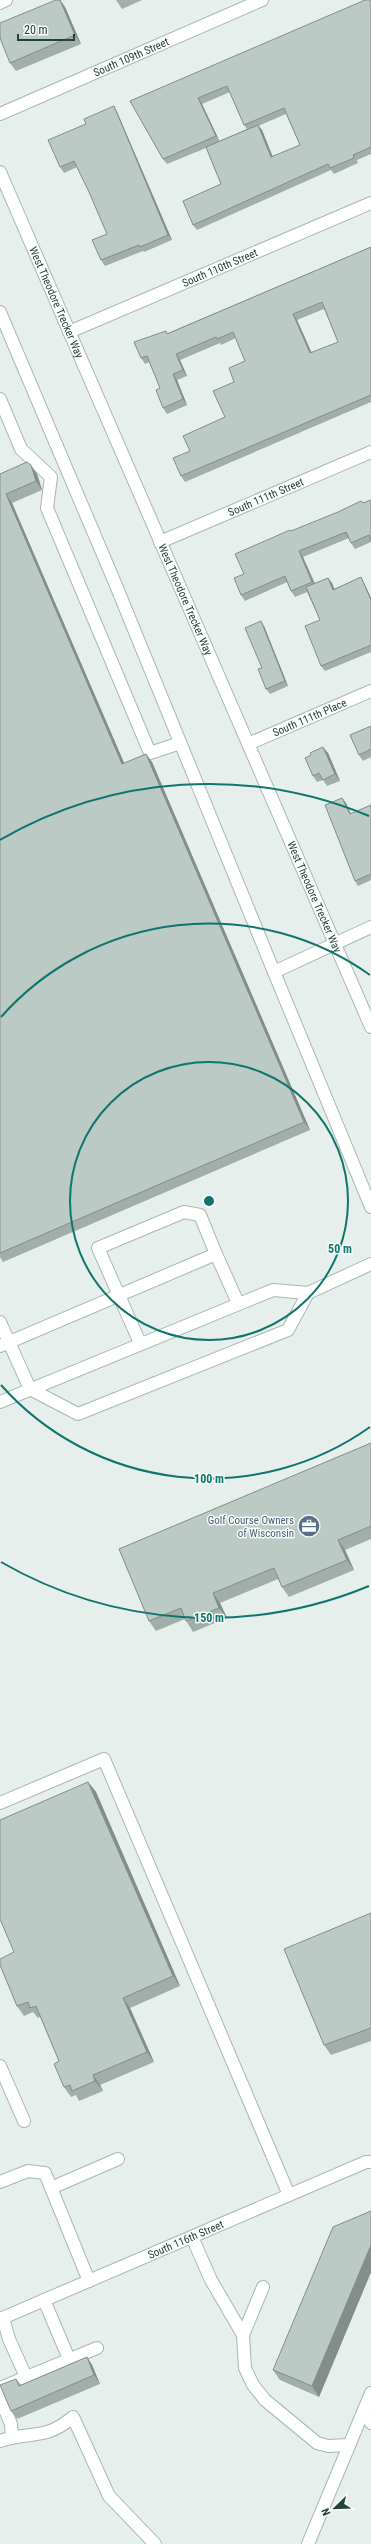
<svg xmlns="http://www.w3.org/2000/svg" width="371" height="2544" viewBox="0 0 371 2544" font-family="'Roboto Condensed',sans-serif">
	<rect width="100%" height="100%" fill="#e6efeb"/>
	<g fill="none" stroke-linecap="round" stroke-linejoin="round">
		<!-- minor casing -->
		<g stroke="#a8b8b2" stroke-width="14">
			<g id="minor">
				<path d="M 0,3 L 6,0"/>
				<path id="s1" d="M 0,114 L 262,0"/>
				<path id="s2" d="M 0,172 L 371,1027"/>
				<path d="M 0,312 L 115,583 L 274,972"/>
				<path id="s3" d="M 69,332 L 371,203"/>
				<path d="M 0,399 L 21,449 L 51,477 L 47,508 L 150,753 L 180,743"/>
				<path id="s4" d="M 160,542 L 371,452"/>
				<path id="s5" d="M 248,744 L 371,691"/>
				<path d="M 371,927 L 274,972 L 371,1207"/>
				<path d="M 0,1322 L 30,1389 L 78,1414 L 288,1330 L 308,1293"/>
				<path d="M 140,1343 L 98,1248 L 184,1212 L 200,1215 L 216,1254"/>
				<path d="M 0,1346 L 216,1254 L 238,1303"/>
				<path d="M 0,1402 L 273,1290 L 308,1293 L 371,1264"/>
				<path d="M 0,1803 L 104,1759 L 289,2195"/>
				<path d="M 0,2066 L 24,2121"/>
				<path d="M 0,2182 L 28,2171 L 45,2173 L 89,2281"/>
				<path d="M 51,2188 L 118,2159"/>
				<path d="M 192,2237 L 211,2280 L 243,2335"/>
				<path d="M 263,2287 L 243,2335 L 245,2368 L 253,2385 L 265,2400 L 317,2443 L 328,2446 L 349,2445"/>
				<path d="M 44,2300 L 69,2359"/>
				<path d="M 3,2318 L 9,2339 L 26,2377"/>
				<path id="s6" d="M 0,2319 L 366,2162 L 371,2162"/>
				<path d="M 0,2388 L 97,2348"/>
				<path d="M 0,2398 L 11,2424 L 12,2437"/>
				<path d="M 364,2410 L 371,2423"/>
				<path d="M 0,2441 C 31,2430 43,2442 73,2417 L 109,2496 L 155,2544"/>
				<path d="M 308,2544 L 371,2393"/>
			</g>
		</g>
		<!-- minor -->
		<use href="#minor" stroke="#fff" stroke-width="12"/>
	</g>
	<!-- wall -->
	<path fill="#a1aea9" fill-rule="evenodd" d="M 60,0 L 65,7 L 81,44 L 16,71 L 10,63 Z
		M 116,0 L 142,0 L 122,9 Z
		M 371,0 L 371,154 L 357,160 L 358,163 L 334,174 L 331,170 L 197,230 L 193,225 L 221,184 L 206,148 L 167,164 L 163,159 L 130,101 ZM 230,92 L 244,125 L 247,129 L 219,141 L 202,104 ZM 286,114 L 300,145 L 273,157 L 262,130 L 258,126 Z
		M 117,112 L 172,240 L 144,252 L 143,251 L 105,266 L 101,260 L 107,234 L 89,192 L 77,167 L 64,173 L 60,167 Z
		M 371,247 L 371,402 L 185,482 L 181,476 L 190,451 L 225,417 L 234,382 L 245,361 L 236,338 L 221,345 L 220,343 L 180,360 L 187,376 L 177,380 L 187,405 L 167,414 L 163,408 L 160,388 L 149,362 L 145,364 L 141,358 L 168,333 ZM 324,309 L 338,342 L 312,353 L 297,320 Z
		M 0,474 L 37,474 L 42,490 L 12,503 L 124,763 L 146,754 L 152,762 L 310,1130 L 3,1262 L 0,1257 Z
		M 371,500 L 371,542 L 355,549 L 351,543 L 349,538 L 303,557 L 315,583 L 328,578 L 332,583 L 334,589 L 361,577 L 364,583 L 371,598 L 371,652 L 325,671 L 321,666 L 320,620 L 307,592 L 295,597 L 291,591 L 287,582 L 245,601 L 241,595 L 244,574 L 290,530 L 291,531 Z
		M 264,626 L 288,686 L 270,694 L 266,689 L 262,668 Z
		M 371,726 L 371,757 L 363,761 L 359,755 Z
		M 328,753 L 340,781 L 327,786 L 323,780 L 317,782 L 313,776 Z
		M 342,798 L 346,803 L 351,814 L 371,805 L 371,880 L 358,886 L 355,881 Z
		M 371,1443 L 371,1539 L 345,1550 L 354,1570 L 289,1597 L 282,1587 L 278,1579 L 220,1603 L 227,1618 L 193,1632 L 185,1619 L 156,1631 L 149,1621 Z
		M 88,1782 L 96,1792 L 180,1986 L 130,2008 L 154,2062 L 100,2085 L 103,2091 L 79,2101 L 76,2095 L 71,2097 L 64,2087 L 59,2061 L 40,2017 L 38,2018 L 33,2012 L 24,2016 L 17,2006 L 14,1952 Z
		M 371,1913 L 371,2041 L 331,2055 L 324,2045 Z
		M 371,2211 L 371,2272 L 319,2397 L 280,2380 L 273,2370 Z
		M 87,2357 L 92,2365 L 100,2384 L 17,2419 L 11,2411 L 16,2379 L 21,2385 Z"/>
	<!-- shaded-wall -->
	<path fill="#838d89" d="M 60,0 L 65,7 L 81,44 L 75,35 Z
		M 198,98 L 202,104 L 220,142 L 216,136 Z
		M 114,106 L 117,112 L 172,240 L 168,235 Z
		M 258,125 L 262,130 L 275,163 L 271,157 Z
		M 293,314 L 297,320 L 314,359 L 310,353 Z
		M 176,354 L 180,360 L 187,376 L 183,370 Z
		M 173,374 L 177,380 L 187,405 L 183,399 Z
		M 31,465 L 37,474 L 42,490 L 36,481 Z
		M 6,494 L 12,503 L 128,772 L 122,764 Z
		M 299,551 L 303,557 L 316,588 L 312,582 Z
		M 361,577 L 364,583 L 371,598 L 371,601 Z
		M 328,578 L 332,583 L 337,595 L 333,590 Z
		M 261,621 L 264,626 L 288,686 L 285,681 Z
		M 323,747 L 328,753 L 340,781 L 335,774 Z
		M 146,754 L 152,762 L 310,1130 L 304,1122 Z
		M 342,798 L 346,803 L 353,819 L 350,814 Z
		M 338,1540 L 345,1550 L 354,1570 L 347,1560 Z
		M 213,1593 L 220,1603 L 227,1618 L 219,1608 Z
		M 88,1782 L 96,1792 L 180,1986 L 173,1976 Z
		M 123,1998 L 130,2008 L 154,2062 L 147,2052 Z
		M 93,2075 L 100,2085 L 103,2091 L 95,2081 Z
		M 371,2245 L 371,2272 L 319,2397 L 312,2386 Z
		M 87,2357 L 92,2365 L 100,2384 L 94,2375 Z"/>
	<!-- building -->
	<path fill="#bbcac4" stroke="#838d89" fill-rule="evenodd" d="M 56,0 L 60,0 L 75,35 L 10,63 L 0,38 L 0,23 Z
		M 365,0 L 371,0 L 371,147 L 353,155 L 354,158 L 330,168 L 328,164 L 193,225 L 183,201 L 221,184 L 206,147 L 258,125 L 271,157 L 300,145 L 284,108 L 244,125 L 227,86 L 198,98 L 216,136 L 163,159 L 130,101 Z
		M 114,106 L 168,235 L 140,247 L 139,245 L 101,260 L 92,240 L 107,234 L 89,192 L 74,161 L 60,167 L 48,140 L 86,124 L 84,119 Z
		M 371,247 L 371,395 L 181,476 L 173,458 L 190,451 L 183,436 L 225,417 L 213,391 L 234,382 L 229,368 L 245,361 L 233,332 L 217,339 L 216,337 L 176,354 L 183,370 L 173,374 L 183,399 L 163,408 L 156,390 L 160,388 L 147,356 L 141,358 L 134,342 L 166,331 L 167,334 ZM 322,302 L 338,342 L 310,353 L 293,314 Z
		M 27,462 L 31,465 L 36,481 L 6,494 L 122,764 L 146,754 L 304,1122 L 0,1253 L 0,474 Z
		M 371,500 L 371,540 L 369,535 L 351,543 L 346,532 L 299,551 L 312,582 L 291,591 L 285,576 L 241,595 L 234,578 L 244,574 L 235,554 L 290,530 L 291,531 L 338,512 L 361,501 L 363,503 Z
		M 361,577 L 371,600 L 371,645 L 321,666 L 305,626 L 320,620 L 306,587 L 328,578 L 333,590 Z
		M 261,621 L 285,681 L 266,689 L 258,669 L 262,668 L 245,628 Z
		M 371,726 L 371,749 L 359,755 L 350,735 Z
		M 323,747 L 335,774 L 323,780 L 319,773 L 313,776 L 305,758 L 311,755 L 310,753 Z
		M 342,798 L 350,814 L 371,805 L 371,874 L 355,881 L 325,805 Z
		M 371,1443 L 371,1526 L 338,1540 L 347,1560 L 282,1587 L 274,1568 L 213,1593 L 219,1608 L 186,1621 L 181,1608 L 149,1621 L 119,1549 Z
		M 88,1782 L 173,1976 L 123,1998 L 147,2052 L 93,2075 L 95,2081 L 72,2091 L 70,2085 L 64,2087 L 54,2064 L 59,2061 L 36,2006 L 30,2008 L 28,2002 L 17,2006 L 0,1965 L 0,1959 L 14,1952 L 0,1919 L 0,1820 Z
		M 371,1913 L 371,2028 L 324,2045 L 284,1949 Z
		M 371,2211 L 371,2245 L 312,2386 L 273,2370 L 333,2227 Z
		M 87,2357 L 94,2375 L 11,2411 L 0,2385 L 16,2379 L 19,2386 Z"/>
	<!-- distance rings -->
	<g fill="none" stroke="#0f766e" stroke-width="2">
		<circle cx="209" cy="1201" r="139"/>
		<path d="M370 1427A278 278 0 0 1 1 1385M1 1017A278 278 0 0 1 370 975"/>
		<path d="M369 1586A417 417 0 0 1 1 1562M0 840A417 417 0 0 1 369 816"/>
	</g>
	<!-- icons -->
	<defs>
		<g id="office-disc" transform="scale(1.15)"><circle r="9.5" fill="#5c6f8a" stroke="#f7fbf9"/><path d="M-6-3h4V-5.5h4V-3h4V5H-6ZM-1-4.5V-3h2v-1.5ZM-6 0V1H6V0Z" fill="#fff"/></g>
	</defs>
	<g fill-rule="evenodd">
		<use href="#office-disc" x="309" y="1526"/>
	</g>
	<g text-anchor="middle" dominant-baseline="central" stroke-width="3" stroke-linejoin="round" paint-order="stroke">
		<!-- street labels -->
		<g font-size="11" fill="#24423a" stroke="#f7fbf9">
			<text stroke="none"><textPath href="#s1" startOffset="143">South 109th Street</textPath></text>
			<text stroke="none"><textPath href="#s3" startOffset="164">South 110th Street</textPath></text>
			<text stroke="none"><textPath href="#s2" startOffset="142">West Theodore Trecker Way</textPath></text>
			<text stroke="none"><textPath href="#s4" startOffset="115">South 111th Street</textPath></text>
			<text stroke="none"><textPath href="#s2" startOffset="466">West Theodore Trecker Way</textPath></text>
			<text stroke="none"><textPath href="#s5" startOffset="67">South 111th Place</textPath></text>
			<text stroke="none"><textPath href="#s2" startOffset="790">West Theodore Trecker Way</textPath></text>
			<text stroke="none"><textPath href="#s6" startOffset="202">South 116th Street</textPath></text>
		</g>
		<!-- service labels -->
		<g font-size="11" fill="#4e5e75" stroke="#f7fbf9" text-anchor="end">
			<text x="294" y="1520">Golf Course Owners<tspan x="294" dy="13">of Wisconsin</tspan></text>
		</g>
	</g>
	<circle cx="209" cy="1201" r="6" fill="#0f766e" stroke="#f7fbf9" stroke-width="2"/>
	<g font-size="12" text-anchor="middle" font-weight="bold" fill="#0f766e" stroke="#f7fbf9" stroke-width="3" stroke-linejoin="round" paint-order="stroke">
		<text x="340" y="1253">50 m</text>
		<text x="209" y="1483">100 m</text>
		<text x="209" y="1622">150 m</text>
	</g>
	<!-- north arrow -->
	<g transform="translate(335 2508) rotate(247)" stroke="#f7fbf9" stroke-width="3" paint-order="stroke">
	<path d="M0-3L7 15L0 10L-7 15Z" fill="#24423a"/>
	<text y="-6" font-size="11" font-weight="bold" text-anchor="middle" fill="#24423a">N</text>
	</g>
	<!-- scale -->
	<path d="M18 34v6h56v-6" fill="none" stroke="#24423a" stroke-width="2"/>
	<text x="24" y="34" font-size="12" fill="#24423a" stroke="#f7fbf9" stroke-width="3" paint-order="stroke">20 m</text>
</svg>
